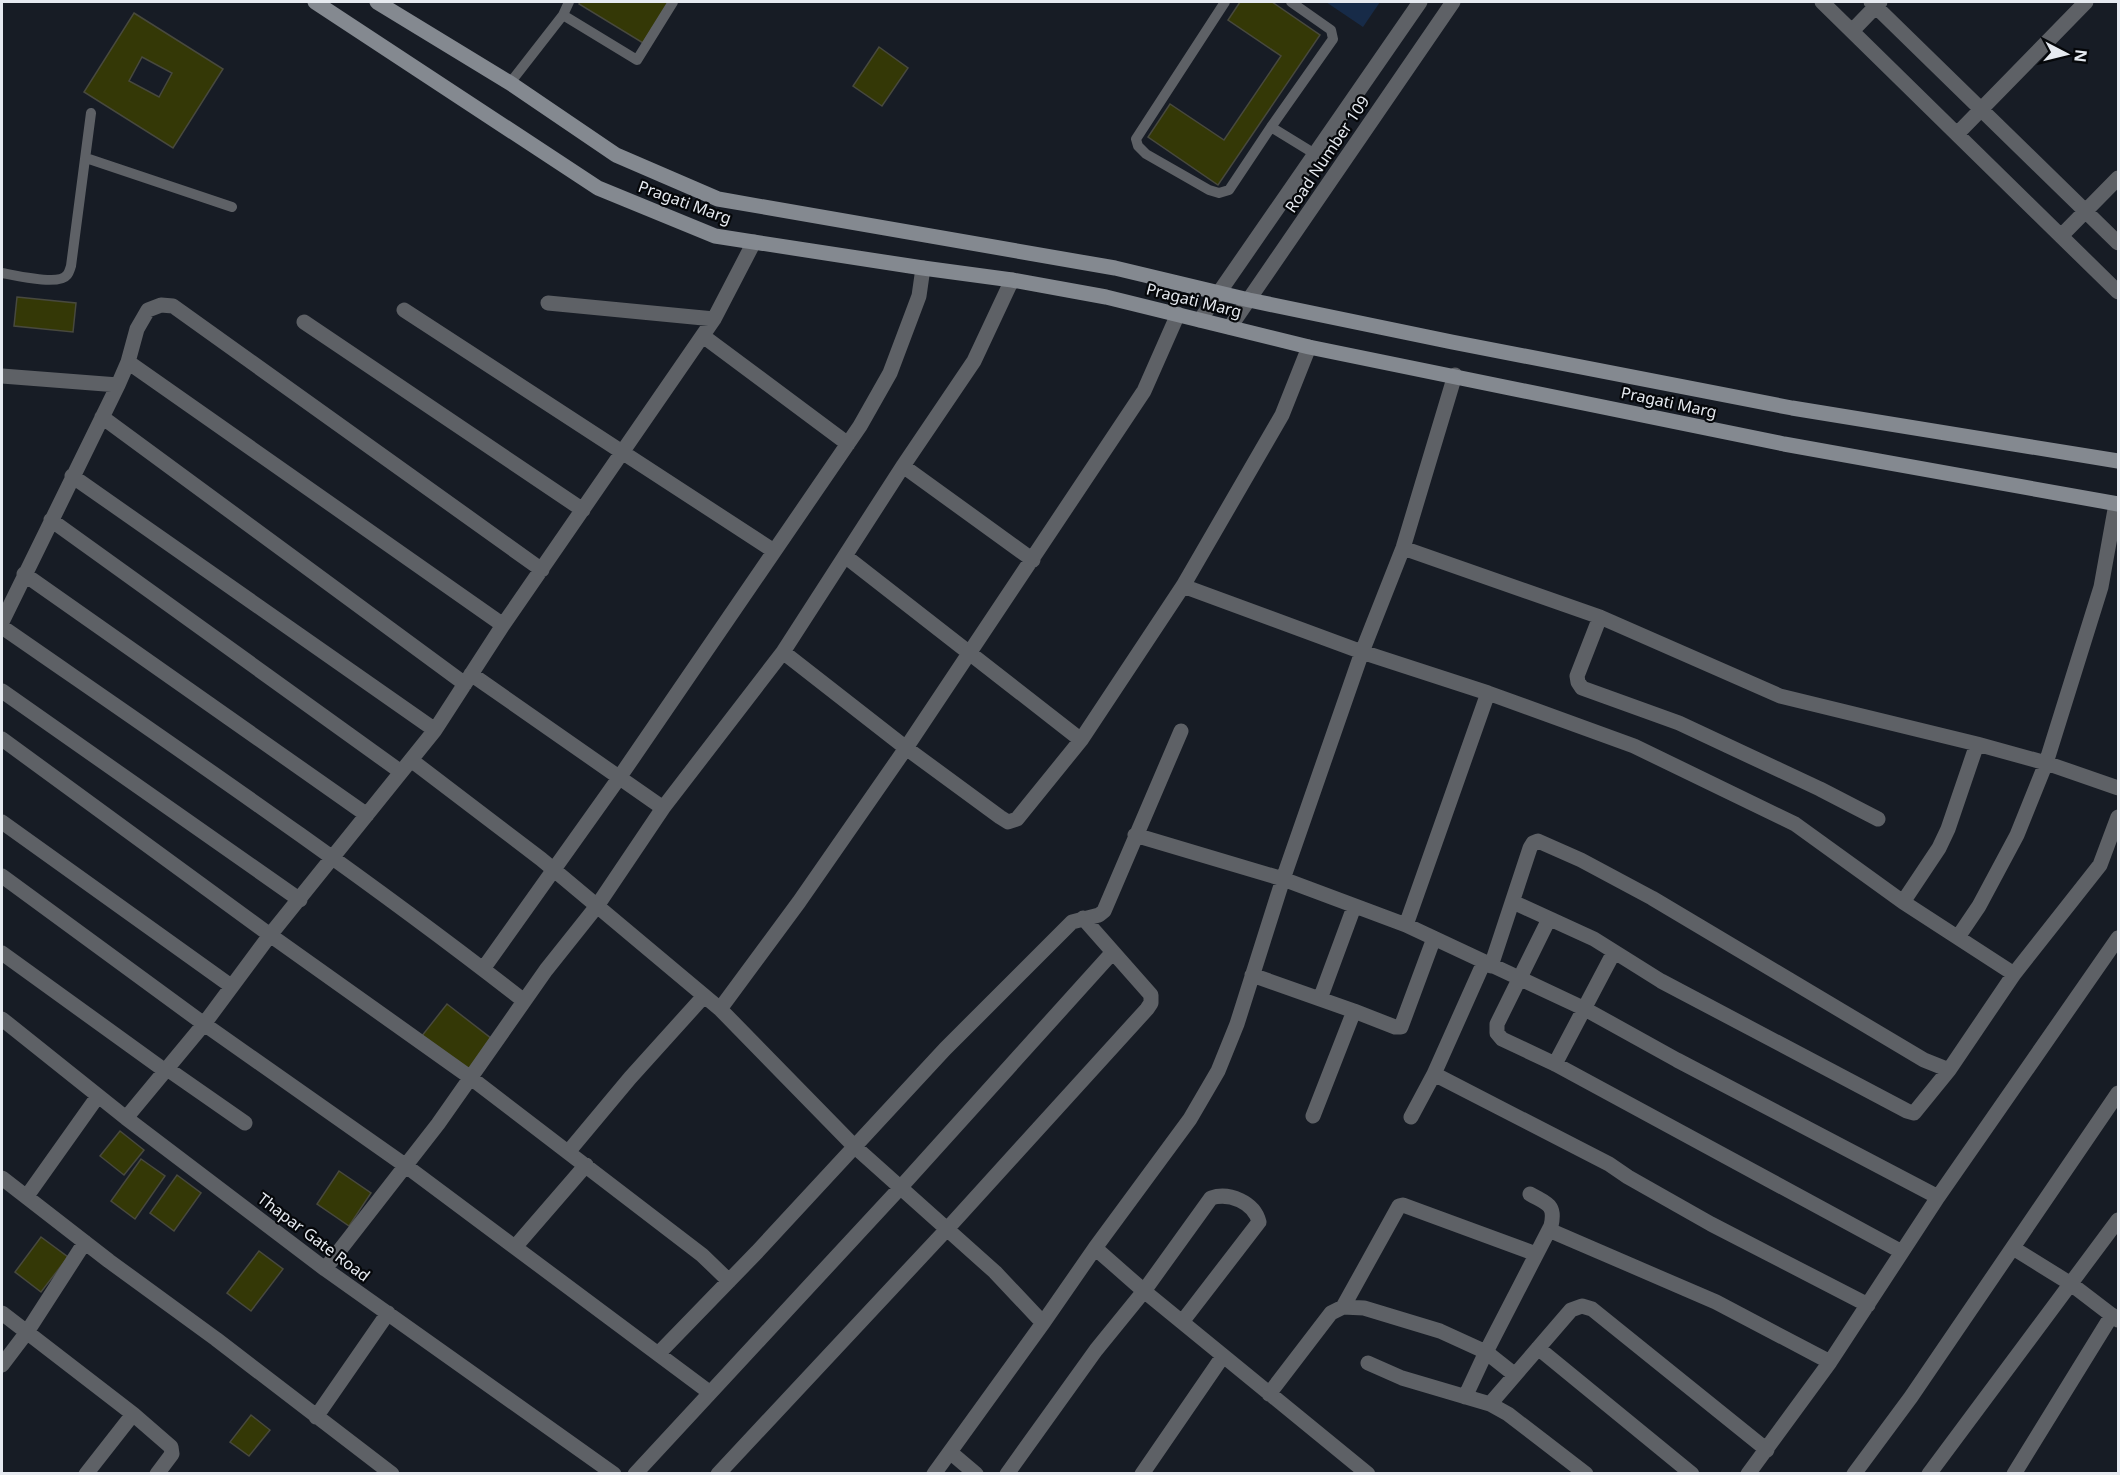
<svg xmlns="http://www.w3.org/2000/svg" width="2120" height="1475" viewBox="0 0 2120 1475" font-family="'Noto Sans',sans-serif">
	<rect width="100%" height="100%" fill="#171c25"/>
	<!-- green -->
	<path fill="#172b48" d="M 1326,2 L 1380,2 L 1363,27 Z"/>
	<!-- building -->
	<path fill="#343806" stroke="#48493e" stroke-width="1.5" fill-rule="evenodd" d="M 580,2 L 669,2 L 643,43 L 579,4 Z
		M 1240,2 L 1272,2 L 1320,35 L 1218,185 L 1148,137 L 1170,104 L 1224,140 L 1281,56 L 1228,20 Z
		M 134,13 L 223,69 L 173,148 L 84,92 ZM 142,57 L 172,73 L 159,97 L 129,81 Z
		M 879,47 L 908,68 L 882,106 L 853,86 Z
		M 17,297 L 76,303 L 73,332 L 14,326 Z
		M 447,1004 L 492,1039 L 467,1072 L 421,1037 Z
		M 120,1131 L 144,1150 L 124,1175 L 100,1156 Z
		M 141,1159 L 165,1176 L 135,1219 L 111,1201 Z
		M 339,1171 L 371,1193 L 349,1226 L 317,1204 Z
		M 177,1175 L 201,1193 L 174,1231 L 150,1213 Z
		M 41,1237 L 68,1257 L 41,1292 L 15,1272 Z
		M 259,1251 L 283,1269 L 251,1311 L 227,1293 Z
		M 251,1415 L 270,1430 L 249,1456 L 230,1442 Z"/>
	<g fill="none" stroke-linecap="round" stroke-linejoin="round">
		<!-- service -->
		<path stroke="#5e6166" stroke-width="10" d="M 1225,2 L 1136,139 L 1138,146 L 1146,154 L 1209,190 L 1219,193 L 1229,190 L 1271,127 L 1333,39 L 1331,30 L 1291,2
			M 563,15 L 569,2
			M 510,83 L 563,15 L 637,60 L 673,2
			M 1271,127 L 1315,154
			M 86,158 L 232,207
			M 2,273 C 14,275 59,286 67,275 C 69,273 70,269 71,266 L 91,113"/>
		<!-- minor -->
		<path stroke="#5e6166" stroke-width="15" d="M 1822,2 L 2118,292
			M 1871,2 L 2118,243
			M 1852,31 L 1880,2
			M 1957,134 L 2086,2
			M 2061,236 L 2118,178
			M 548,303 L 714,319
			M 404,310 L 774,551
			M 304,322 L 583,510
			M 703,336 L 848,444
			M 128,362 L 503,625
			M 2,376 L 118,385
			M 102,417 L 465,684
			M 903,466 L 1033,560
			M 72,476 L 435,730
			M 51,520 L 401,772
			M 1403,548 L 1600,617 L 1780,696 L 1977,744 L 2046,763 L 2118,788
			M 845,556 L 1081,740
			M 24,574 L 367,815
			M 1183,586 L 1362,652 L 1488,693 L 1634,746 L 1795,824 L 1903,902 L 2014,974
			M 1600,617 L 1577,676 L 1578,682 L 1582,688 L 1679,723 L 1820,789 L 1878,819
			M 2,622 L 118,385 L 128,362 L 137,329 L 148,310 L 161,305 L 173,306 L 542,570
			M 2,627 C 178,749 355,869 524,1001
			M 783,652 L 906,748 L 1000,817 L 1008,822 L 1017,819 L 1081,740 L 1183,586 L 1282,415 L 1309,347
			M 471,674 L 663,808
			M 2,691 L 300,900
			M 2,739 L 270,935 L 471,1078 L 702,1255 L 729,1281
			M 411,760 L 541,859 L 720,1009 L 854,1146 L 995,1272 L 1043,1323
			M 2,822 L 231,986
			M 1135,835 L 1283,879 L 1406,925 L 1585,1009 L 1677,1060 L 1938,1197
			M 2,876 L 204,1024 L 406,1166 L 709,1392
			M 1513,902 L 1594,939 L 1661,981 L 1907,1111 L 1914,1113 L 1949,1070 L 2014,974 L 2100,865 L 2118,817
			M 1903,902 L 1939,848 L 1948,829 L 1977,744
			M 1549,919 L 1497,1024 L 1497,1033 L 1502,1039 L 1555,1064 L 1902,1252
			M 1406,925 L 1488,693
			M 1958,937 L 1979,906 L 2017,835 L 2046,763 L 2101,587 L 2116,504
			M 2,953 L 164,1070
			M 1491,966 L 1530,848 L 1533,843 L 1538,841 L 1581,860 L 1652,898 L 1924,1060 L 1949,1070
			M 483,969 L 619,778 L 860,426 L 890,373 L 919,296 L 923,268
			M 1252,975 L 1354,1011 L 1313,1116
			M 1320,999 L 1354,907
			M 720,1009 L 799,902 L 906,748 L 1144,391 L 1178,314
			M 1354,1011 L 1395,1027 L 1401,1027 L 1434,938
			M 2,1019 L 126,1118 L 325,1269 L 614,1474
			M 1555,1064 L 1614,952
			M 166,1068 L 245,1123
			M 1434,1074 L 1609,1164 L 1628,1177 L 1711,1224 L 1868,1305
			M 1411,1117 L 1434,1074 L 1484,962
			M 126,1118 L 204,1024 L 270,935 L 435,730 L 503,625 L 714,319 L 754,242
			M 569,1151 L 630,1078 L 704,996
			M 2,1178 L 109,1261 L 216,1339 L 392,1474
			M 27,1196 L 98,1096
			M 1549,1230 L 1716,1302 L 1830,1362
			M 515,1247 L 586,1165
			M 1095,1248 L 1144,1291 L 1368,1474
			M 2013,1248 L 2071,1284 L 2118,1320
			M 325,1269 L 438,1124 L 546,970 L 597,906 L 663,808 L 783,652 L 903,466 L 974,361 L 1012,280
			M 1343,1307 L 1399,1206 L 1403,1205 L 1536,1254
			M 2,1313 L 133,1414 L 86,1474
			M 1538,1348 L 1692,1474
			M 658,1354 L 757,1252 L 945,1049 L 1072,922 L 1099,915 L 1104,911 L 1181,731
			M 1368,1363 L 1402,1378 L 1490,1404 L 1508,1414 L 1586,1474
			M 2,1365 L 27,1332 L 85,1242
			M 1269,1394 L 1331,1313 L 1343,1307 L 1364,1308 L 1440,1331 L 1486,1352 L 1515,1375
			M 1465,1397 L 1486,1352 L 1551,1226 C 1556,1204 1547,1204 1530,1194
			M 1490,1404 L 1571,1310 L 1582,1306 L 1592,1309 L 1767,1450
			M 133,1414 L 171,1447 L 172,1454 L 157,1474
			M 316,1417 L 388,1313
			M 950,1452 L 976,1474
			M 635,1474 L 900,1188 L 1112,953
			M 718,1474 L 948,1228 L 1147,1009 L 1151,1003 L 1151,995 L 1083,918
			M 934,1474 L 1043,1323 L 1095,1248 L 1190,1119 L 1218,1071 L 1237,1024 L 1283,879 L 1362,652 L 1403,548 L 1455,375
			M 1007,1474 L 1096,1350 L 1144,1291 L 1211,1198 C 1229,1192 1254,1202 1259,1222 L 1182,1322
			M 1142,1474 L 1223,1356
			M 1748,1474 L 1830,1362 L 1938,1197 L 2118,938
			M 1854,1474 L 1911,1397 L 2118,1093
			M 1929,1474 L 2118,1220
			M 2014,1474 L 2112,1315"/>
		<!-- tertiary -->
		<path stroke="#5e6166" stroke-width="15" d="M 1200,320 L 1420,2
			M 1230,327 L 1453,2"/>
		<!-- secondary -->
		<path stroke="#848990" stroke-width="15" d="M 315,2 L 598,188 L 715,236 L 923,268 L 1012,280 L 1106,297 L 1309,347 L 1784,444 L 2118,504
			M 377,2 L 510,83 L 616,155 L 718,199 L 1115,268 L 1249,300 L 1452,342 L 1792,408 L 2118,461"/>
	</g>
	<g text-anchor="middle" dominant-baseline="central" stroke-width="4.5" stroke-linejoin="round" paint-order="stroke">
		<!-- street labels -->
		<g font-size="16" fill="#e6eaf0" stroke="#05070a">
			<text transform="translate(1327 154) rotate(-56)">Road Number 109</text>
			<text transform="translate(685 202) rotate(20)">Pragati Marg</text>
			<text transform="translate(1194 300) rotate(14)">Pragati Marg</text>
			<text transform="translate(1669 402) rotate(12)">Pragati Marg</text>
			<text transform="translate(314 1237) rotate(37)">Thapar Gate Road</text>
		</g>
	</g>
	<!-- border -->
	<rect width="2120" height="1475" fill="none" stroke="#e6eaf0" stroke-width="6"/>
	<!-- north arrow -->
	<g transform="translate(2066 54) rotate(97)" stroke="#05070a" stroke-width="4.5" paint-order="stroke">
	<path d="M0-4.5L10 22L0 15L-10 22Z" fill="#e6eaf0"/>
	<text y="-9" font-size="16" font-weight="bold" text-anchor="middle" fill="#e6eaf0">N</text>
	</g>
</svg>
